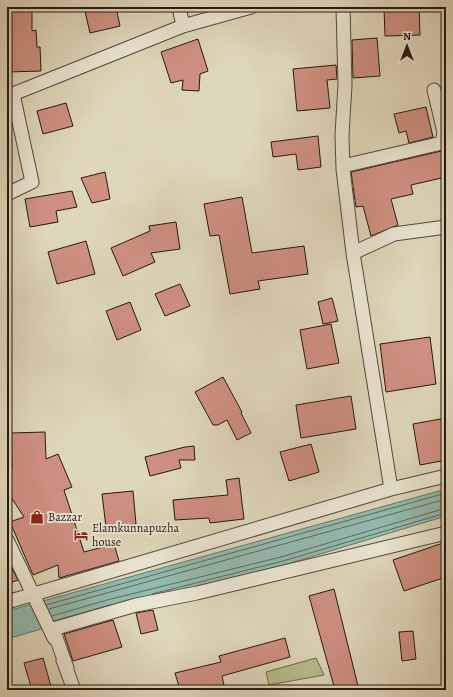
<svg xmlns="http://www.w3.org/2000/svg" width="453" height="697" viewBox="0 0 453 697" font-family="Alegreya,serif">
	<rect width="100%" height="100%" fill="#dfd7ba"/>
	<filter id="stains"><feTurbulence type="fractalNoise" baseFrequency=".005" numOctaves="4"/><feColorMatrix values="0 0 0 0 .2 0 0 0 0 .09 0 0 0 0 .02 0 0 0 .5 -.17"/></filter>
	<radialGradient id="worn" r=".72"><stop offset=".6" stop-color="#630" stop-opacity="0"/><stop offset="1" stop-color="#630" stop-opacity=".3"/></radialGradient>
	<!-- green -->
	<path fill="#b9bc8b" stroke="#6e6a4f" d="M 316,658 L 324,675 L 269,685 L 266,672 Z"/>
	<!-- water -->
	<path fill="#93baae" stroke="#677a70" d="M 446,489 L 446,516 L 284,565 L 109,609 L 7,639 L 7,611 Z"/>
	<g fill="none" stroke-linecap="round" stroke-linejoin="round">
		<!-- shore -->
		<path stroke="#5c6a60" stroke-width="1" d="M 152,594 L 283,561 L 446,513
			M 46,605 L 446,493
			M 49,609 L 446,499
			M 52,616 L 107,600 L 281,557 L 446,508
			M 54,621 L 110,605"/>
	</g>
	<!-- building -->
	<path fill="#cf9081" stroke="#241913" d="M 84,7 L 116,7 L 120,26 L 90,33 Z
		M 384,7 L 419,7 L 420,35 L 385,36 Z
		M 32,10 L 32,31 L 36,30 L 37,47 L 40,47 L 41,71 L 7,72 L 7,11 Z
		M 377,38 L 380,76 L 353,78 L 352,40 Z
		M 198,39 L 208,71 L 200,74 L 199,91 L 182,90 L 183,80 L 171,83 L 161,52 Z
		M 336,65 L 337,79 L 327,80 L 330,108 L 297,111 L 293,69 Z
		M 66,103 L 73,126 L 43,134 L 37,111 Z
		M 426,107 L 433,137 L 409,143 L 406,131 L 399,133 L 394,114 Z
		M 318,136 L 321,167 L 298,170 L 296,154 L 273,157 L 271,142 Z
		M 446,150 L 446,177 L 411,185 L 413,194 L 391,199 L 398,225 L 371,236 L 363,206 L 356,207 L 351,172 Z
		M 105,172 L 110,199 L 92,203 L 81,178 Z
		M 72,191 L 77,207 L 56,211 L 58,222 L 30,227 L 25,199 Z
		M 242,197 L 252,253 L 304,246 L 308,274 L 258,281 L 260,289 L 230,294 L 219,235 L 210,236 L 204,204 Z
		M 176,222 L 180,249 L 151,253 L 155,262 L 123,276 L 111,248 L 150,231 L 149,226 Z
		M 86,241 L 95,274 L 57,284 L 48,252 Z
		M 180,284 L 190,306 L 165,316 L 155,294 Z
		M 332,298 L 338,321 L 323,324 L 318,302 Z
		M 130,302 L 141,330 L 117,340 L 106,311 Z
		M 331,324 L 339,363 L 307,369 L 300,330 Z
		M 430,337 L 436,384 L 386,392 L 380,344 Z
		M 223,377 L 242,412 L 241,413 L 251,433 L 237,440 L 227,420 L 218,425 L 213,425 L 195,392 Z
		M 351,396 L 356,429 L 301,438 L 296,405 Z
		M 446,418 L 446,460 L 420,465 L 413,424 Z
		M 45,432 L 46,459 L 58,454 L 72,487 L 64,490 L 84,552 L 114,544 L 119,561 L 59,578 L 58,565 L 33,575 L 10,522 L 24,517 L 7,491 L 7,471 L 12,468 L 11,433 Z
		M 311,444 L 319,472 L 289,481 L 280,452 Z
		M 194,446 L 195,460 L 179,460 L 181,468 L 150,476 L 145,457 L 185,447 Z
		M 239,478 L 244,519 L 210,523 L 209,518 L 175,520 L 173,500 L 228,495 L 226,480 Z
		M 133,491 L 136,524 L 106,527 L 102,494 Z
		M 443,543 L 446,551 L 446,577 L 404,591 L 393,560 Z
		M 7,565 L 10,565 L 18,580 L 7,584 Z
		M 334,589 L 359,690 L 335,690 L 309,596 Z
		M 153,610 L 158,630 L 141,634 L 136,613 Z
		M 113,620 L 122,647 L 73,661 L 64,634 Z
		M 413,631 L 416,659 L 402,661 L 399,632 Z
		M 285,638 L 290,657 L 222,676 L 225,690 L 180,690 L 175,673 L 221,662 L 219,656 Z
		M 43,658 L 52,690 L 32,690 L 24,663 Z"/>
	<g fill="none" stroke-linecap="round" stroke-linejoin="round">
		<!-- minor casing -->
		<g stroke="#53483d" stroke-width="15">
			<path id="minor" d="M 179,7 L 183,26
				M 343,166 L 442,143 L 444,132 L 434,90
				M 7,194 L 32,182 L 13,94 L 183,26 L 251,7
				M 353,253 L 394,234 L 446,227
				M 391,489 L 446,476
				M 7,540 L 54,638
				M 7,602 L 391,489 L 353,253 L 343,169 L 342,135 L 345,85 L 343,7
				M 63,660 L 74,690
				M 67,668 L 53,629 L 136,605 L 197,593 L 446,533"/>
		</g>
		<!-- minor -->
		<use href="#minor" stroke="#eae5d2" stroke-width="13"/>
	</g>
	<!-- icons -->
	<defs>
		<g id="shop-bare" transform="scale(1.08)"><path d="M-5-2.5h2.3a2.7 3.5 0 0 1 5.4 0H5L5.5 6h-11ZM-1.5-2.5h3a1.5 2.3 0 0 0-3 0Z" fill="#8f2418" stroke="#eae5d2" stroke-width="2.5" paint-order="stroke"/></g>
		<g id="hotel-bare" transform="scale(1.08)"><path d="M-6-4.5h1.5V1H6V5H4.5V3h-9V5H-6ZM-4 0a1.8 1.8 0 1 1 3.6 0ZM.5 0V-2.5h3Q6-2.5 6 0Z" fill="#8f2418" stroke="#eae5d2" stroke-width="2.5" paint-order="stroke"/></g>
	</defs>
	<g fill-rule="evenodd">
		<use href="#shop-bare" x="37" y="517"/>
		<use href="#hotel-bare" x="81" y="535"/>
	</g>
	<g text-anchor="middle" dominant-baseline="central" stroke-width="4" stroke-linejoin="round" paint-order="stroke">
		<!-- poi labels -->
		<g font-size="12" fill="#241913" stroke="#eae5d2" text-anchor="start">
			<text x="48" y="517">Bazzar</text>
			<text x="92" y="528">Elamkunnapuzha<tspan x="92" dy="14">house</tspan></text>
		</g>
	</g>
	<!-- margin -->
	<rect width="453" height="697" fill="none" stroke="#dfd7ba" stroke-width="24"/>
	<rect x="8" y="8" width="437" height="681" fill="none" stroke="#241913" stroke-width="2"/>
	<rect x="12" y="12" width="429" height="673" fill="none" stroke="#241913"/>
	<!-- north arrow -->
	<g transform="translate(407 46)" stroke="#eae5d2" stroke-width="3" paint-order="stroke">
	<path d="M0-3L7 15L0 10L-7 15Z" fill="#241913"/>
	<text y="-6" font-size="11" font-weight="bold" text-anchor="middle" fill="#241913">N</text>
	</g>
	<rect width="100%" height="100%" filter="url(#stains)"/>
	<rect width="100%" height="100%" fill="url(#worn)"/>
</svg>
